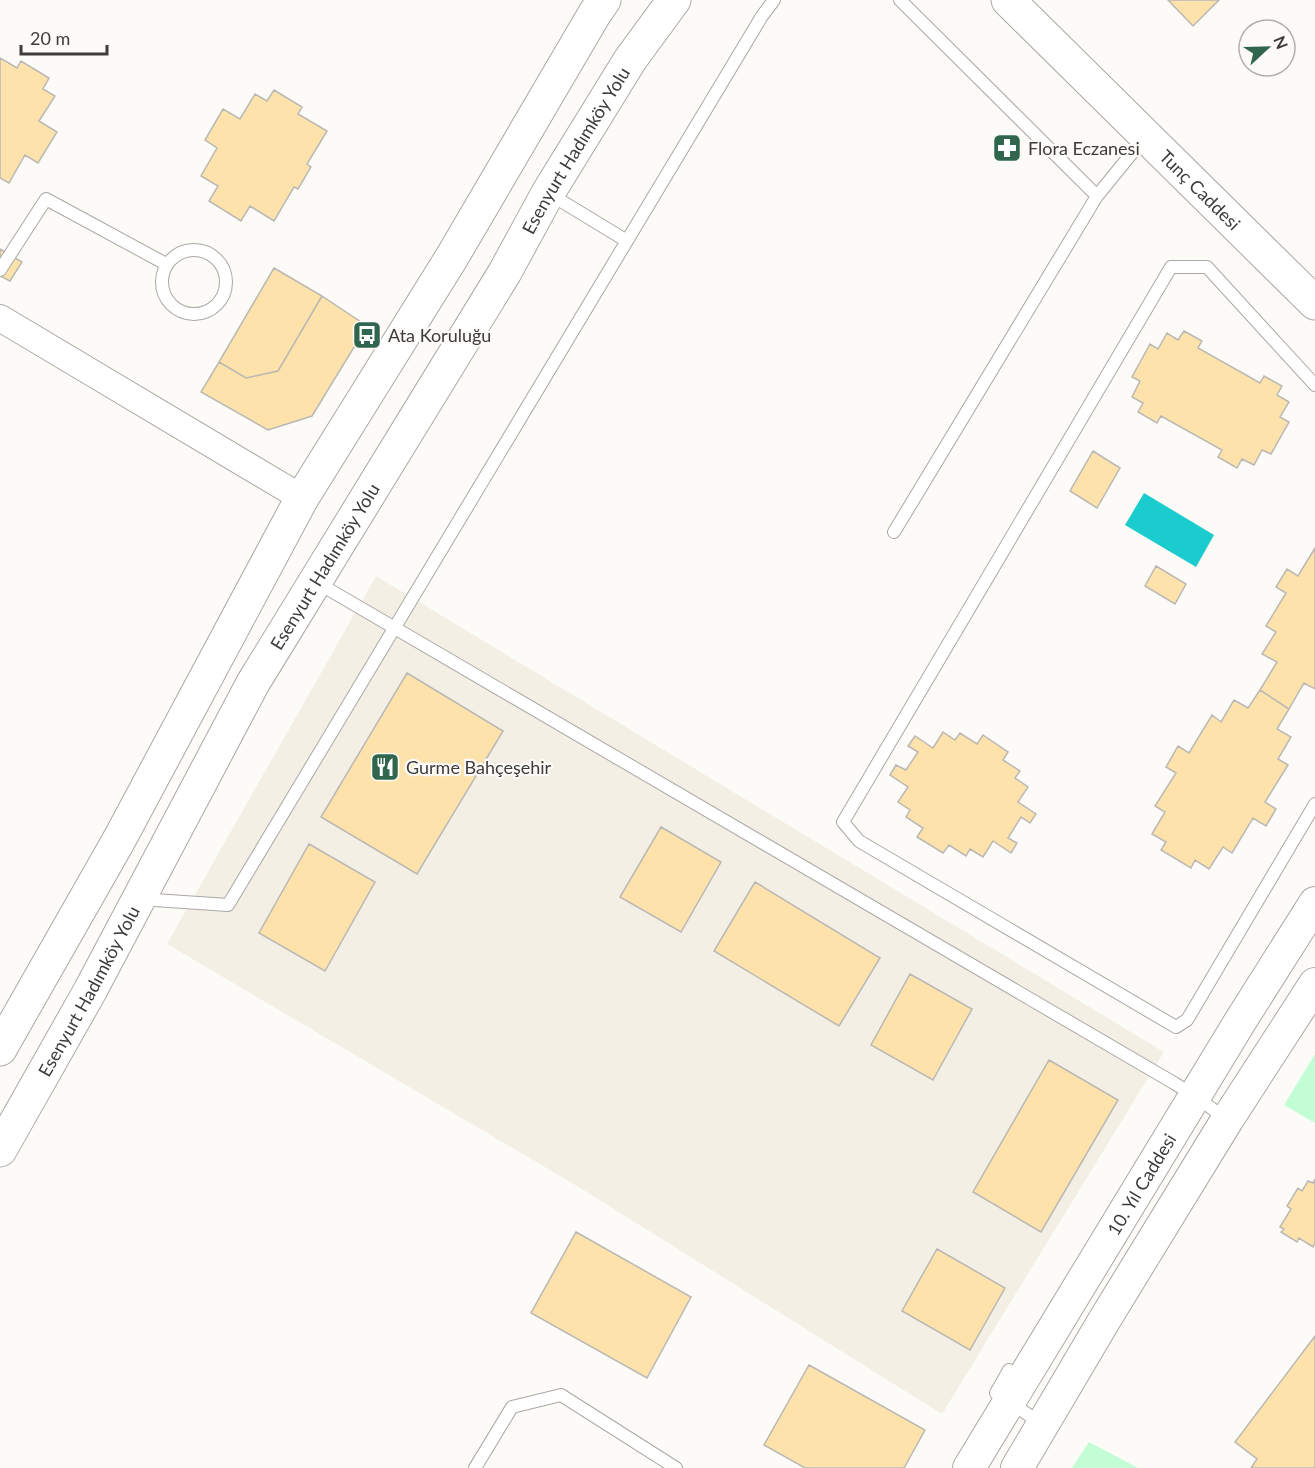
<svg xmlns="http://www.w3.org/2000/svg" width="1315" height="1468" viewBox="0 0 1315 1468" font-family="Lato,sans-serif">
	<rect width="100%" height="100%" fill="#fdfbf8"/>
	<!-- built -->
	<path fill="#f4efe4" d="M 376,576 L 1164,1052 L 942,1414 L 582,1189 L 167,944 Z"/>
	<!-- green -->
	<path fill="#c2fdd6" d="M 1315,1054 L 1315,1123 L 1284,1105 Z
		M 1089,1442 L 1138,1468 L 1072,1468 Z"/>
	<!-- water -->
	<path fill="#1acccd" d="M 1144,493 L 1214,535 L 1196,567 L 1125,525 Z"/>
	<!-- building -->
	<path fill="#fee2ac" stroke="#b9b8b4" stroke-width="1.5" d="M 1168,0 L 1219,0 L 1193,26 Z
		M 0,58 L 17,68 L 21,61 L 49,78 L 43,89 L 55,96 L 39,121 L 57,132 L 38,163 L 25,155 L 9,183 L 0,178 Z
		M 274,90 L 302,107 L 298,114 L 327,131 L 307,164 L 311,167 L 298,189 L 294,187 L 274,221 L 250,206 L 241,221 L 209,201 L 218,186 L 201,176 L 217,148 L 205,140 L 223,109 L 240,119 L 255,94 L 267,101 Z
		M 0,249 L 22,262 L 10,281 L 0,276 Z
		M 274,268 L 322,296 L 278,371 L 246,378 L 219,362 Z
		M 322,296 L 367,326 L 312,416 L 268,430 L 201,392 L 219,362 L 246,378 L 278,371 Z
		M 1184,331 L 1202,341 L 1198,348 L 1260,383 L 1264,376 L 1282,386 L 1277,395 L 1289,402 L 1280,417 L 1289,422 L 1271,454 L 1262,450 L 1254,465 L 1242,459 L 1237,468 L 1218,457 L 1222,450 L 1161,416 L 1157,423 L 1138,412 L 1143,403 L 1132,397 L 1140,381 L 1132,377 L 1150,344 L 1158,349 L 1167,333 L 1178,340 Z
		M 1093,451 L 1120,468 L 1097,508 L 1070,491 Z
		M 1315,548 L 1315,689 L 1304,683 L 1289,709 L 1260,690 L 1277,662 L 1262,654 L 1276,632 L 1266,626 L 1286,593 L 1276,587 L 1287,569 L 1298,576 Z
		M 1156,566 L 1186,584 L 1175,604 L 1145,586 Z
		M 407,673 L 503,731 L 417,874 L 321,817 Z
		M 1260,690 L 1289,709 L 1277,729 L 1291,737 L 1278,759 L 1288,765 L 1265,802 L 1276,809 L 1266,826 L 1253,818 L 1232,853 L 1223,847 L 1209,869 L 1195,860 L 1191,868 L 1161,850 L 1166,842 L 1152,834 L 1165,812 L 1155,806 L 1176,773 L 1166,767 L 1178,746 L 1189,753 L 1212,715 L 1221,722 L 1234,700 L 1248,708 Z
		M 943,732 L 955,740 L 960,733 L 977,744 L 983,735 L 1008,752 L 1003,760 L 1020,771 L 1015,778 L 1028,787 L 1018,802 L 1036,814 L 1030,823 L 1021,817 L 1008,838 L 1017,843 L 1011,853 L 993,841 L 983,857 L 970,849 L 966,856 L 949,845 L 943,853 L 917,837 L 923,828 L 906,817 L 910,810 L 898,802 L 908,787 L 890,775 L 896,765 L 906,770 L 918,752 L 908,746 L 915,736 L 933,748 Z
		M 661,827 L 721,862 L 681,932 L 620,897 Z
		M 309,844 L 375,882 L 325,971 L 259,933 Z
		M 755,882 L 880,958 L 839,1026 L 714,951 Z
		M 910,974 L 972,1009 L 933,1080 L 871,1045 Z
		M 1049,1060 L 1118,1100 L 1041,1232 L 973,1192 Z
		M 1315,1179 L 1315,1243 L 1313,1247 L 1299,1238 L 1297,1242 L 1281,1232 L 1284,1229 L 1280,1227 L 1291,1209 L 1287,1206 L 1298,1188 L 1302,1191 L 1308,1181 L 1313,1183 Z
		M 576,1232 L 691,1297 L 647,1378 L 531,1313 Z
		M 937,1249 L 1005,1288 L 970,1350 L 902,1311 Z
		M 1315,1336 L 1315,1468 L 1251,1468 L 1257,1459 L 1235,1442 Z
		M 809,1365 L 925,1430 L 904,1468 L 805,1468 L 764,1445 Z"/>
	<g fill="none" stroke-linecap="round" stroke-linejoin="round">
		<!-- service casing -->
		<g stroke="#aaa8a5" stroke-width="14">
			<path id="service" d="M 548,193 L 627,241
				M 1097,196 L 1145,137
				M162 282a32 32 0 1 1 64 0a32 32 0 1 1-64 0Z
				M 0,270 L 46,199 L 166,264
				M 1315,385 L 1207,267 L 1171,267 L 843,822 L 859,841 L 1176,1027 L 1187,1020 L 1315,804
				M 894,532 L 1097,196 L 900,0
				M 316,582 L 1174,1083 L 1195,1096 L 1226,1119
				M 140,899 L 228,905 L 762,16 L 774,0
				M 1009,1370 L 996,1393 L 1042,1424
				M 475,1468 L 512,1407 L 561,1395 L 676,1468"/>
		</g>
		<!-- minor casing -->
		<g stroke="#aaa8a5" stroke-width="28">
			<path id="minor" d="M 0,318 L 302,498"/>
		</g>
		<!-- tertiary casing -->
		<g stroke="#aaa8a5" stroke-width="34">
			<g id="tertiary">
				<path id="s1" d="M 969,1468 L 1241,1020 L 1315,903"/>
				<path d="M 1017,1468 L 1105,1319 L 1227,1120 L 1315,984"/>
			</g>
		</g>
		<!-- secondary casing -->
		<g stroke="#aaa8a5" stroke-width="35">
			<g id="secondary">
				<path id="s2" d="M 1008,0 L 1315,303"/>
			</g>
		</g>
		<!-- primary casing -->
		<g stroke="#aaa8a5" stroke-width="35">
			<g id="primary">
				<path d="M 0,1049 L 119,840 L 302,498 L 452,257 L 595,13 L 604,0"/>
				<path id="s3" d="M 0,1150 L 90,991 L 253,683 L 505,272 L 548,193 L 630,60 L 674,0"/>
			</g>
		</g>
		<!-- service -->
		<use href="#service" stroke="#fff" stroke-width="12"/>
		<!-- minor -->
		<use href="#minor" stroke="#fff" stroke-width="26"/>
		<!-- tertiary -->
		<use href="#tertiary" stroke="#fff" stroke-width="32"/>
		<!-- secondary -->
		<use href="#secondary" stroke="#fff" stroke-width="33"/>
		<!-- primary -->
		<use href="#primary" stroke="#fff" stroke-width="33"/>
	</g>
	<!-- icons -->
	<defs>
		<g id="pharmacy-square" transform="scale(1.5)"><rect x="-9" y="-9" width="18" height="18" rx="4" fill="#30664d" stroke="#fdfbf8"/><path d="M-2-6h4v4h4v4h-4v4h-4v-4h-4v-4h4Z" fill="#fff"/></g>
		<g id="bus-square" transform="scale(1.5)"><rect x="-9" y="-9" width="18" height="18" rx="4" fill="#30664d" stroke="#fdfbf8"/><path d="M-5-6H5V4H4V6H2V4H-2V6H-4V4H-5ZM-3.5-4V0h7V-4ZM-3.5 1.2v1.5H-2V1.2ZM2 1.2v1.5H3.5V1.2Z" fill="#fff"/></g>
		<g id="restaurant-square" transform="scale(1.5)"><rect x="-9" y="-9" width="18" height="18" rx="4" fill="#30664d" stroke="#fdfbf8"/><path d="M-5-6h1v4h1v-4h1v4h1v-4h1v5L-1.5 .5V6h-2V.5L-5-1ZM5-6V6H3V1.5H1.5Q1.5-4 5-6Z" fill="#fff"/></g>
	</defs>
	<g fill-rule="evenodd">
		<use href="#pharmacy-square" x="1007" y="148"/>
		<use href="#bus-square" x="367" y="335"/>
		<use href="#restaurant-square" x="385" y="767"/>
	</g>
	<g text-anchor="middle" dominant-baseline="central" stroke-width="4.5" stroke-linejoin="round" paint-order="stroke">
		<!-- poi labels -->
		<g font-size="18" fill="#3d3c3a" stroke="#fdfbf8" text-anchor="start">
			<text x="1028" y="148">Flora Eczanesi</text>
			<text x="388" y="335">Ata Koruluğu</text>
			<text x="406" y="767">Gurme Bahçeşehir</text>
		</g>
		<!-- street labels -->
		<g font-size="18" fill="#3d3c3a" stroke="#fdfbf8">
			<text stroke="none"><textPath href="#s3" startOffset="1154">Esenyurt Hadımköy Yolu</textPath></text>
			<text stroke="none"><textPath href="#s2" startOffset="270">Tunç Caddesi</textPath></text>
			<text stroke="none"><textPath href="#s3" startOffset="668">Esenyurt Hadımköy Yolu</textPath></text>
			<text stroke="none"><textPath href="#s3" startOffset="182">Esenyurt Hadımköy Yolu</textPath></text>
			<text stroke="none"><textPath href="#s1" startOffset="332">10. Yıl Caddesi</textPath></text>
		</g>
	</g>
	<!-- north arrow -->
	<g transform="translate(1267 48) rotate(68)"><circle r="28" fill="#fdfbf8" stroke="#b0afac" stroke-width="1.5"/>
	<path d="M0-4.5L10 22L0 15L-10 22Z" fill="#30664d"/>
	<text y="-9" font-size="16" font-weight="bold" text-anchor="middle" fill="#3d3c3a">N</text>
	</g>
	<!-- scale -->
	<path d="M21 45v9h86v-9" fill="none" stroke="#3d3c3a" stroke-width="3"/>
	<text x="30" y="45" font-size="18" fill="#3d3c3a" stroke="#fdfbf8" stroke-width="4.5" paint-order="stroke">20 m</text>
</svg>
